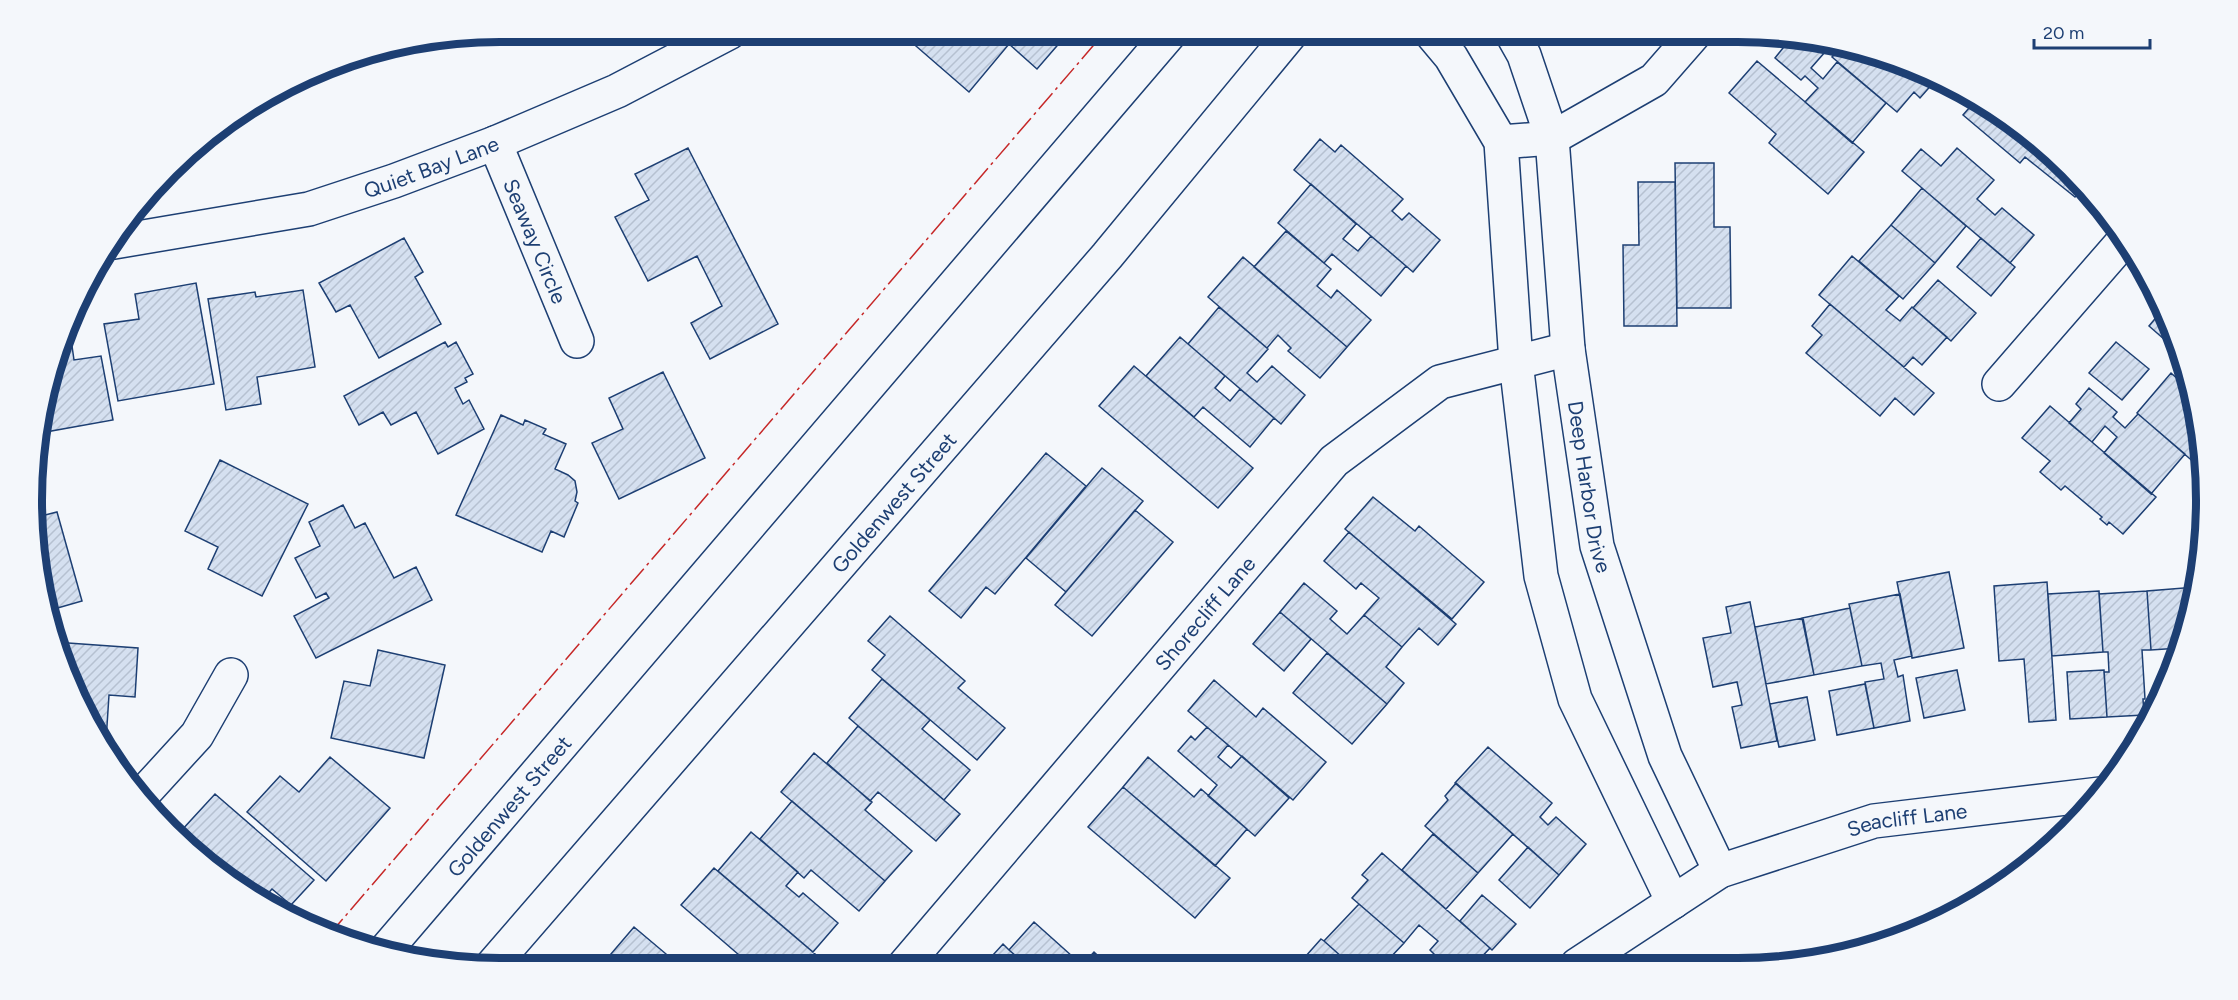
<svg xmlns="http://www.w3.org/2000/svg" width="2238" height="1000" viewBox="0 0 2238 1000" font-family="Figtree,sans-serif">
	<defs>
		<pattern id="building-hatch" width="6" height="6" patternUnits="userSpaceOnUse" patternTransform="scale(1.5)"><rect width="6" height="6" fill="#d5e0f0"/><path d="M-1 1l2-2M0 6l6-6M5 7l2-2" fill="none" stroke="#b6c1d1"/></pattern>
	</defs>
	<rect width="100%" height="100%" fill="#f4f7fb"/>
	<!-- building -->
	<path fill="url(#building-hatch)" stroke="#1d3f73" stroke-width="1.5" d="M 916,32 L 1052,32 L 1062,40 L 1037,69 L 1009,44 L 969,92 L 909,40 Z
		M 1801,38 L 1809,38 L 1825,52 L 1811,68 L 1823,79 L 1837,62 L 1886,103 L 1852,143 L 1805,102 L 1818,88 L 1805,76 L 1801,80 L 1775,58 L 1787,43 L 1792,47 Z
		M 1809,38 L 1829,40 L 1821,49 Z
		M 1843,45 L 1917,67 L 1934,82 L 1920,98 L 1914,92 L 1897,112 L 1832,57 Z
		M 1757,61 L 1864,152 L 1828,194 L 1769,143 L 1776,134 L 1729,93 Z
		M 1977,99 L 1998,110 L 2069,168 L 2084,187 L 2075,197 L 2025,157 L 2020,163 L 1963,115 Z
		M 1320,139 L 1335,152 L 1341,145 L 1403,199 L 1392,211 L 1402,220 L 1409,213 L 1440,240 L 1413,272 L 1294,170 Z
		M 688,148 L 778,324 L 710,359 L 691,323 L 722,306 L 697,256 L 648,281 L 615,217 L 649,200 L 635,174 Z
		M 1957,148 L 1994,180 L 1977,199 L 1995,215 L 2002,208 L 2034,235 L 2010,263 L 1902,171 L 1921,149 L 1941,166 Z
		M 1675,163 L 1714,163 L 1714,227 L 1730,227 L 1731,308 L 1677,308 Z
		M 1638,182 L 1675,182 L 1677,326 L 1624,326 L 1623,245 L 1639,245 Z
		M 1311,184 L 1356,224 L 1343,239 L 1358,251 L 1371,236 L 1406,266 L 1381,296 L 1332,254 L 1324,263 L 1278,223 Z
		M 1922,188 L 1966,226 L 1935,263 L 1891,225 Z
		M 1891,225 L 1935,263 L 1903,299 L 1859,261 Z
		M 1286,231 L 1331,269 L 1317,286 L 1331,298 L 1337,290 L 1371,320 L 1347,347 L 1254,267 Z
		M 404,238 L 423,272 L 415,277 L 441,324 L 379,358 L 350,305 L 336,312 L 319,283 Z
		M 1981,238 L 2015,267 L 1991,296 L 1957,267 Z
		M 1852,256 L 1899,296 L 1886,310 L 1900,321 L 1912,307 L 1947,337 L 1922,365 L 1913,357 L 1904,367 L 1819,295 Z
		M 1243,257 L 1347,347 L 1320,378 L 1288,351 L 1291,348 L 1278,335 L 1267,348 L 1208,297 Z
		M 1938,280 L 1976,313 L 1951,341 L 1913,308 Z
		M 196,283 L 214,384 L 118,401 L 104,324 L 139,319 L 135,294 Z
		M 303,290 L 315,367 L 257,377 L 261,404 L 226,410 L 208,299 L 255,292 L 256,297 Z
		M 1830,304 L 1934,393 L 1914,415 L 1895,398 L 1880,416 L 1806,353 L 1822,335 L 1812,326 Z
		M 1219,307 L 1268,349 L 1247,373 L 1257,382 L 1272,366 L 1305,395 L 1281,424 L 1188,344 Z
		M 2164,308 L 2171,320 L 2181,354 L 2149,326 Z
		M 1180,337 L 1225,376 L 1215,388 L 1230,401 L 1240,389 L 1274,418 L 1250,447 L 1203,407 L 1194,417 L 1146,376 Z
		M 71,339 L 74,360 L 101,356 L 113,420 L 40,433 L 40,409 L 66,340 Z
		M 445,342 L 448,347 L 456,342 L 473,374 L 465,378 L 467,382 L 455,388 L 463,404 L 469,400 L 484,429 L 438,454 L 416,412 L 391,425 L 383,412 L 359,425 L 344,396 Z
		M 2116,342 L 2149,369 L 2122,400 L 2089,373 Z
		M 1134,366 L 1253,468 L 1218,508 L 1099,406 Z
		M 663,372 L 705,458 L 619,499 L 592,443 L 623,429 L 609,398 Z
		M 2171,373 L 2192,392 L 2197,408 L 2204,471 L 2137,413 Z
		M 2089,388 L 2117,412 L 2113,417 L 2125,428 L 2138,414 L 2185,454 L 2151,494 L 2104,453 L 2117,437 L 2105,426 L 2092,442 L 2069,423 L 2081,409 L 2076,404 Z
		M 2050,406 L 2156,497 L 2123,534 L 2109,522 L 2107,525 L 2100,519 L 2102,517 L 2065,486 L 2061,490 L 2040,472 L 2050,461 L 2022,438 Z
		M 501,415 L 523,425 L 525,420 L 546,429 L 543,434 L 566,444 L 555,469 L 568,475 L 575,481 L 577,492 L 575,501 L 578,503 L 564,537 L 551,531 L 542,552 L 456,515 Z
		M 1046,453 L 1086,486 L 995,594 L 986,587 L 961,618 L 929,591 Z
		M 220,460 L 308,504 L 262,596 L 208,569 L 218,547 L 185,531 Z
		M 1102,468 L 1143,501 L 1066,592 L 1026,558 Z
		M 1373,497 L 1415,531 L 1419,526 L 1484,582 L 1452,619 L 1345,529 Z
		M 343,505 L 355,528 L 365,523 L 394,578 L 416,567 L 432,600 L 316,658 L 294,616 L 329,598 L 326,593 L 316,598 L 295,558 L 320,546 L 309,522 Z
		M 1135,510 L 1173,542 L 1092,636 L 1055,605 Z
		M 57,512 L 82,601 L 47,611 L 36,561 L 37,517 Z
		M 1349,532 L 1456,624 L 1438,645 L 1419,628 L 1402,647 L 1364,615 L 1379,598 L 1361,583 L 1356,589 L 1324,561 Z
		M 2200,561 L 2198,591 L 2196,595 L 2194,562 Z
		M 1949,572 L 1964,648 L 1912,658 L 1897,582 Z
		M 2047,582 L 2056,720 L 2029,722 L 2024,659 L 1999,661 L 1994,586 Z
		M 1304,583 L 1337,611 L 1330,619 L 1347,634 L 1364,615 L 1402,647 L 1386,667 L 1404,683 L 1387,704 L 1280,612 Z
		M 2196,587 L 2196,595 L 2180,648 L 2151,650 L 2147,591 Z
		M 2099,591 L 2103,652 L 2052,656 L 2048,594 Z
		M 2147,591 L 2151,650 L 2142,650 L 2145,699 L 2143,699 L 2144,715 L 2107,717 L 2104,672 L 2109,672 L 2108,652 L 2103,652 L 2099,594 Z
		M 1900,594 L 1912,656 L 1894,660 L 1898,677 L 1903,675 L 1910,721 L 1874,728 L 1865,682 L 1884,679 L 1881,663 L 1862,666 L 1849,604 Z
		M 1750,602 L 1777,741 L 1741,748 L 1732,707 L 1742,705 L 1737,682 L 1713,687 L 1703,638 L 1731,633 L 1726,607 Z
		M 1850,608 L 1862,666 L 1814,675 L 1802,618 Z
		M 1280,612 L 1311,639 L 1284,671 L 1253,644 Z
		M 890,616 L 965,681 L 958,688 L 1005,728 L 977,760 L 872,670 L 885,655 L 868,641 Z
		M 1803,618 L 1814,675 L 1766,684 L 1755,627 Z
		M 54,642 L 138,648 L 135,697 L 109,695 L 106,741 L 99,740 L 94,734 L 56,651 Z
		M 378,650 L 445,665 L 424,758 L 331,738 L 344,681 L 370,686 Z
		M 1327,653 L 1387,704 L 1352,744 L 1293,693 Z
		M 2174,669 L 2171,679 L 2164,691 L 2163,670 Z
		M 1957,670 L 1965,710 L 1924,718 L 1916,678 Z
		M 2104,670 L 2107,717 L 2070,719 L 2067,672 Z
		M 882,679 L 930,720 L 922,729 L 970,770 L 944,800 L 849,718 Z
		M 1214,680 L 1256,717 L 1263,708 L 1326,762 L 1293,800 L 1188,711 Z
		M 1865,684 L 1874,728 L 1837,735 L 1829,691 Z
		M 1807,697 L 1815,740 L 1779,747 L 1770,704 Z
		M 858,726 L 960,814 L 936,841 L 878,792 L 870,801 L 827,763 Z
		M 1207,727 L 1228,745 L 1218,757 L 1231,768 L 1242,756 L 1289,798 L 1255,836 L 1208,796 L 1217,785 L 1178,751 L 1191,736 L 1195,740 Z
		M 1488,747 L 1552,803 L 1540,817 L 1548,825 L 1556,817 L 1586,844 L 1559,875 L 1455,783 Z
		M 814,753 L 872,802 L 865,810 L 912,851 L 885,881 L 781,792 Z
		M 330,757 L 390,808 L 326,881 L 247,812 L 280,776 L 299,792 Z
		M 1148,757 L 1194,797 L 1201,789 L 1247,829 L 1215,866 L 1123,787 Z
		M 1456,783 L 1513,834 L 1478,873 L 1425,826 L 1448,800 L 1445,796 Z
		M 1123,787 L 1230,878 L 1195,918 L 1088,827 Z
		M 215,794 L 314,880 L 291,905 L 272,889 L 264,898 L 196,855 L 201,849 L 181,831 Z
		M 792,801 L 885,881 L 859,911 L 811,870 L 804,878 L 760,839 Z
		M 751,832 L 798,872 L 786,886 L 799,897 L 803,893 L 838,923 L 813,952 L 718,871 Z
		M 1433,834 L 1478,873 L 1446,909 L 1402,870 Z
		M 1528,847 L 1559,875 L 1530,908 L 1499,880 Z
		M 1382,853 L 1490,948 L 1474,965 L 1446,966 L 1430,950 L 1438,941 L 1419,925 L 1404,943 L 1352,898 L 1368,880 L 1362,875 Z
		M 714,868 L 821,959 L 814,968 L 764,968 L 750,956 L 746,961 L 681,905 Z
		M 1482,895 L 1516,924 L 1492,950 L 1460,921 Z
		M 1359,904 L 1404,943 L 1389,959 L 1396,966 L 1352,966 L 1324,941 Z
		M 1034,922 L 1082,965 L 1094,952 L 1110,967 L 1029,967 L 1009,950 Z
		M 634,927 L 672,959 L 665,968 L 599,968 Z
		M 1321,939 L 1324,941 L 1352,966 L 1297,966 Z
		M 1003,944 L 1009,950 L 1029,967 L 982,967 Z
		M 1831,951 L 1833,955 L 1813,961 Z"/>
	<g fill="none" stroke-linecap="round" stroke-linejoin="round">
		<!-- minor casing -->
		<g stroke="#1d3f73" stroke-width="36">
			<g id="minor">
				<path d="M 1430,32 L 1451,57 L 1501,142 L 1516,362 L 1541,576 L 1575,699 L 1673,902"/>
				<path id="s1" d="M 1511,32 L 1524,55 L 1552,138 L 1568,349 L 1597,546 L 1665,756 L 1720,871"/>
				<path d="M 1501,142 L 1552,138 L 1654,80 L 1696,32"/>
				<path id="s2" d="M 495,143 L 577,341"/>
				<path id="s3" d="M 114,242 L 309,209 L 394,181 L 495,143 L 617,91 L 730,32"/>
				<path d="M 1999,384 L 2126,238"/>
				<path d="M 143,794 L 197,735 L 231,675"/>
				<path id="s4" d="M 1577,965 L 1720,871 L 1874,821 L 2100,794"/>
				<path id="s5" d="M 903,967 L 1334,461 L 1440,382 L 1568,349"/>
			</g>
		</g>
		<!-- major casing -->
		<g stroke="#1d3f73" stroke-width="36">
			<g id="major">
				<path id="s6" d="M 384,952 L 1171,32"/>
				<path id="s7" d="M 490,968 L 1107,256 L 1292,32"/>
			</g>
		</g>
		<!-- minor -->
		<use href="#minor" stroke="#f4f7fb" stroke-width="33"/>
		<!-- major -->
		<use href="#major" stroke="#f4f7fb" stroke-width="33"/>
		<!-- power -->
		<path stroke="#c62828" stroke-width="1.5" stroke-dasharray="21 4.5 3 4.5" stroke-linecap="butt" d="M 329,935 L 1105,32"/>
	</g>
	<g text-anchor="middle" dominant-baseline="central" stroke-width="4.5" stroke-linejoin="round" paint-order="stroke">
		<!-- street labels -->
		<g font-size="21" fill="#1d3f73" stroke="#f4f7fb">
			<text stroke="none"><textPath href="#s3" startOffset="327">Quiet Bay Lane</textPath></text>
			<text stroke="none"><textPath href="#s2" startOffset="106">Seaway Circle</textPath></text>
			<text stroke="none"><textPath href="#s1" startOffset="465">Deep Harbor Drive</textPath></text>
			<text stroke="none"><textPath href="#s7" startOffset="616">Goldenwest Street</textPath></text>
			<text stroke="none"><textPath href="#s5" startOffset="465">Shorecliff Lane</textPath></text>
			<text stroke="none"><textPath href="#s6" startOffset="192">Goldenwest Street</textPath></text>
			<text stroke="none"><textPath href="#s4" startOffset="366">Seacliff Lane</textPath></text>
		</g>
	</g>
	<!-- crop -->
	<path d="M0 0H2238V1000H0ZM500 42H1738A458 458 0 0 1 2196 500V500A458 458 0 0 1 1738 958H500A458 458 0 0 1 42 500V500A458 458 0 0 1 500 42Z" fill="#f4f7fb" fill-rule="evenodd"/>
	<path fill="none" stroke="#1d3f73" stroke-width="8" d="M500 42H1738A458 458 0 0 1 2196 500V500A458 458 0 0 1 1738 958H500A458 458 0 0 1 42 500V500A458 458 0 0 1 500 42Z"/>
	<!-- scale -->
	<path d="M2034 39v9h116v-9" fill="none" stroke="#1d3f73" stroke-width="3"/>
	<text x="2043" y="39" font-size="18" fill="#1d3f73" stroke="#f4f7fb" stroke-width="4.5" paint-order="stroke">20 m</text>
</svg>
